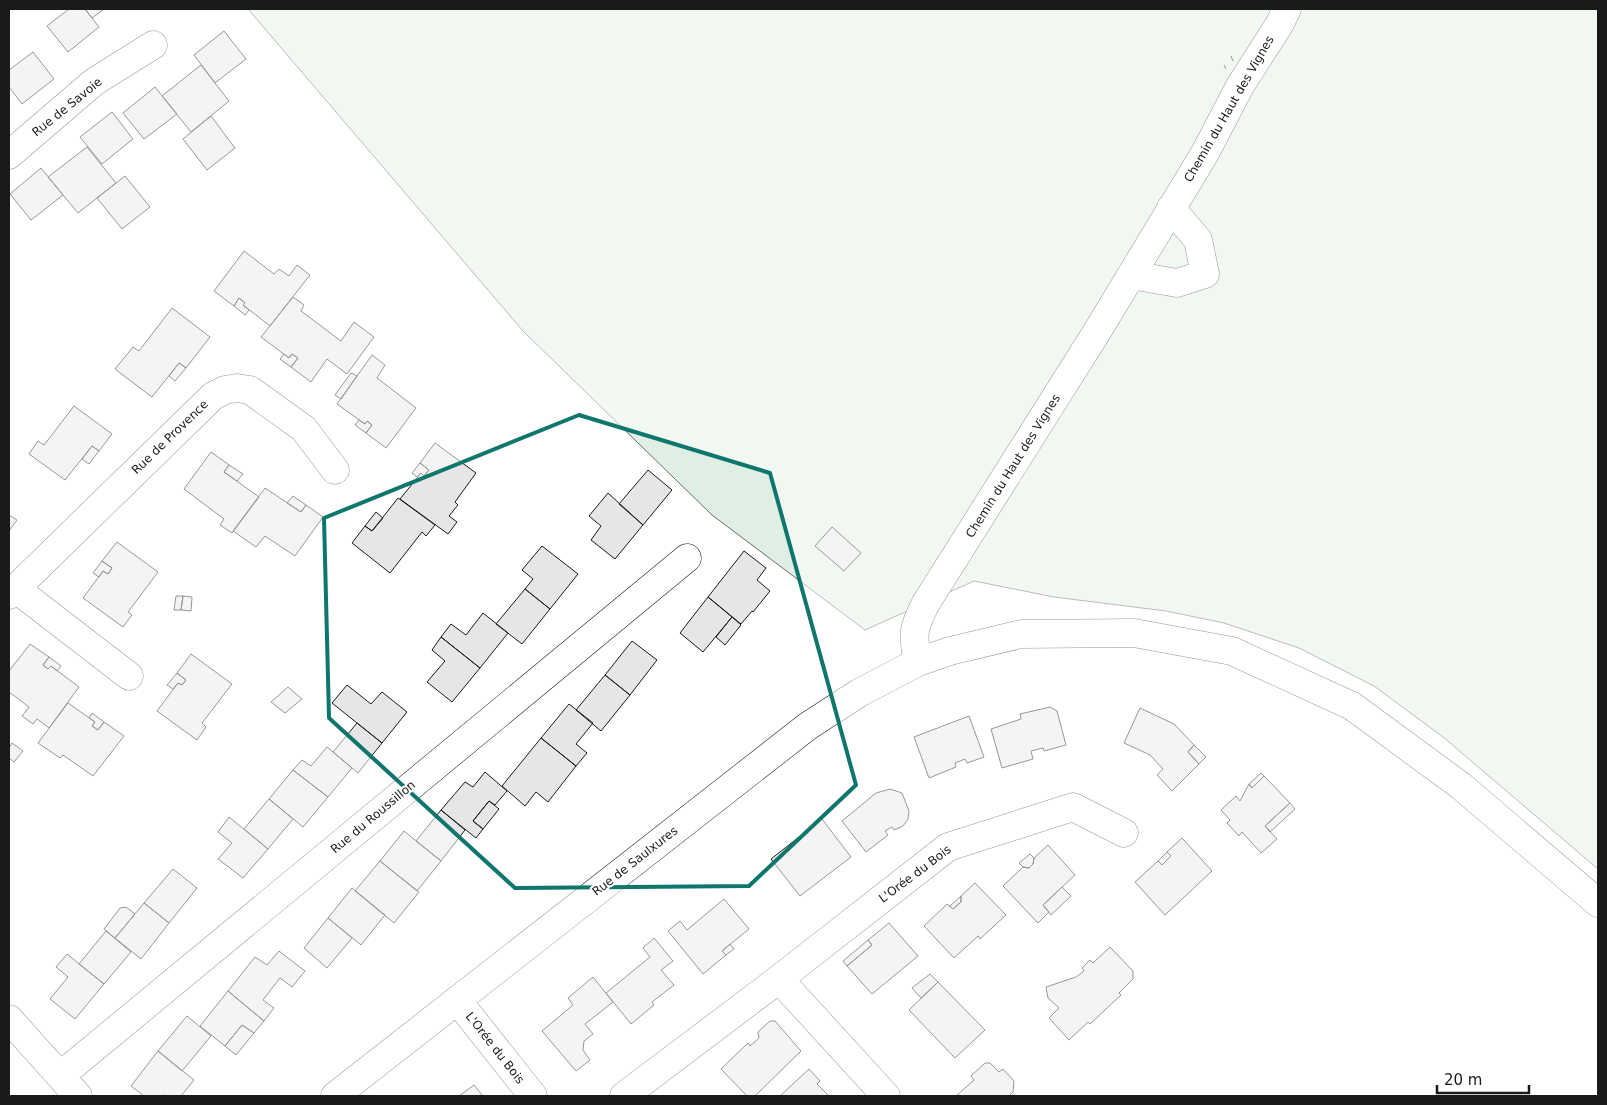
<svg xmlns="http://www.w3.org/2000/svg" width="1607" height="1105" viewBox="0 0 1607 1105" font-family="'DejaVu Sans',sans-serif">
	<rect width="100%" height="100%" fill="#fff"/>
	<!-- green -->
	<path fill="#e0efe3" stroke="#6a6a6a" d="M 248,9 L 1598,9 L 1598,869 L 1443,737 L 1374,686 L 1299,648 L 1224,623 L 1166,611 L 1054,597 L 974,581 L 865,630 L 712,515 L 523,331 Z"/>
	<!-- building -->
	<path fill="#e6e6e6" stroke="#1a1a1a" d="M 69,9 L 85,9 L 99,27 L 68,52 L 47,26 Z
		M 85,9 L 104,9 L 92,18 Z
		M 224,31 L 246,59 L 215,83 L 194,55 Z
		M 33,52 L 54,79 L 22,104 L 9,87 L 9,70 Z
		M 201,65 L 229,101 L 191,132 L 162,96 Z
		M 155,87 L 177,114 L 144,139 L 123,113 Z
		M 112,112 L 133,139 L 102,164 L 80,137 Z
		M 211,116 L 235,148 L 207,170 L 183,139 Z
		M 87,147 L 116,183 L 78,213 L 48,177 Z
		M 41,168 L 63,195 L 31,220 L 10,194 Z
		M 125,176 L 150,207 L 122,229 L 97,198 Z
		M 244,251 L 274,274 L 279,269 L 289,276 L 297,265 L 310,275 L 270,326 L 243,305 L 245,303 L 239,298 L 234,306 L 214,291 Z
		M 293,297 L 304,305 L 301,311 L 341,341 L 354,322 L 374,337 L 347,374 L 327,359 L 311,382 L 291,367 L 298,358 L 292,354 L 289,358 L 261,337 Z
		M 239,298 L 245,303 L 243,305 L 249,310 L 245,315 L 234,306 Z
		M 172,308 L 210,337 L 186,368 L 179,363 L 152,397 L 115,369 L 133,347 L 139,351 Z
		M 284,354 L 289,358 L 292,354 L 298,358 L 291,367 L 280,359 Z
		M 372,355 L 385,365 L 377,378 L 416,408 L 386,448 L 366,433 L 372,425 L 367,421 L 365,424 L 337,404 Z
		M 179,363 L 186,368 L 175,381 L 169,376 Z
		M 351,373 L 357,376 L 341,399 L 335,395 Z
		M 74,406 L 112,434 L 99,451 L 92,446 L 65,480 L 29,454 L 38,441 L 44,445 Z
		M 359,420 L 365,424 L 367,421 L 372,425 L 366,433 L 355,425 Z
		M 435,443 L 476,473 L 455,502 L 458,505 L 449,516 L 457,522 L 448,534 L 400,499 L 421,473 L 424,476 L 429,470 L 420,463 Z
		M 92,446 L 99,451 L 89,464 L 82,459 Z
		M 211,452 L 229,465 L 224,472 L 259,497 L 232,533 L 220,525 L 224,519 L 184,489 Z
		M 420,463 L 429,470 L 424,476 L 421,473 L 417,477 L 412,473 Z
		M 229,465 L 243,474 L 237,481 L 224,472 Z
		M 648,470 L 672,490 L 643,525 L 619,504 Z
		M 265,488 L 301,512 L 306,505 L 323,517 L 295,556 L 265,536 L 256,547 L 233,531 Z
		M 608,493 L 643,525 L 615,559 L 591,540 L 601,526 L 589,516 Z
		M 293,496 L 306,505 L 301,512 L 287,503 Z
		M 398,498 L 435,525 L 426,536 L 422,532 L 390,573 L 352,543 L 365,526 L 372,531 Z
		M 376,512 L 383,518 L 372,531 L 365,526 Z
		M 9,515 L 17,520 L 9,531 Z
		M 832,527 L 861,553 L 844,571 L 815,546 Z
		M 117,542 L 158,572 L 128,612 L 132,615 L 123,627 L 83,598 L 103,571 L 108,574 L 112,568 L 102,561 Z
		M 542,546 L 578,574 L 550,609 L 525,589 L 533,579 L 522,570 Z
		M 744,551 L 766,568 L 757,580 L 770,591 L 753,612 L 752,611 L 741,624 L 708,597 Z
		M 102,561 L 112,568 L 108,574 L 103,571 L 99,577 L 93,573 Z
		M 525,589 L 550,609 L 522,644 L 496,624 Z
		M 176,596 L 183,596 L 181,610 L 174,610 Z
		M 183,596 L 192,597 L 191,611 L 181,610 Z
		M 708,597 L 732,617 L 703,652 L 680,633 Z
		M 483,613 L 508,633 L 480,668 L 441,637 L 451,624 L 466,635 Z
		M 732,617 L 741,625 L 725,645 L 716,637 Z
		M 441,637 L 480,668 L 452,702 L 427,682 L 445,661 L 432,650 Z
		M 632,641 L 657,660 L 630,695 L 605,675 Z
		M 30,644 L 49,657 L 43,665 L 48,669 L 51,666 L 79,687 L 49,728 L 37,719 L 33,724 L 22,716 L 29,707 L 9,692 L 9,671 Z
		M 191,654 L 232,684 L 202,723 L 206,727 L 197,740 L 157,711 L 178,683 L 182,685 L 186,680 L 177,673 Z
		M 49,657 L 61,666 L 57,671 L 51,666 L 48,669 L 43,665 Z
		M 177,673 L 186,680 L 182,685 L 178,683 L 173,689 L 167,685 Z
		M 605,675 L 630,695 L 601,731 L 576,710 Z
		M 347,685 L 371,704 L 382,692 L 407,712 L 382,743 L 332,703 Z
		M 288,687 L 302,699 L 285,713 L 271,702 Z
		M 68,703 L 95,722 L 92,726 L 98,730 L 104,722 L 124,736 L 93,776 L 63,755 L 60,758 L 38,743 Z
		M 569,704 L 593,723 L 576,744 L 587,753 L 576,766 L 541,738 Z
		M 1050,707 L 1057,711 L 1066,745 L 1044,751 L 1043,748 L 1031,751 L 1033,759 L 1002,768 L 991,729 L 1021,719 L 1020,714 Z
		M 1140,708 L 1174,724 L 1194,745 L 1188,752 L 1199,764 L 1172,791 L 1157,775 L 1163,769 L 1150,755 L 1124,743 Z
		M 92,713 L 104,722 L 98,730 L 92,726 L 95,722 L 89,718 Z
		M 969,716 L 984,757 L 967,763 L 965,759 L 955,763 L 956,767 L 929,778 L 914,737 Z
		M 357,723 L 382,743 L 358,773 L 333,752 Z
		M 541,738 L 576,766 L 548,802 L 536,792 L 525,806 L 502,786 Z
		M 12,743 L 23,751 L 14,762 L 9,758 L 9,748 Z
		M 1194,745 L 1206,757 L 1199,764 L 1188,752 Z
		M 327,747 L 352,768 L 328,797 L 293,770 L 302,760 L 311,766 Z
		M 293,770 L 328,797 L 303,827 L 269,799 Z
		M 485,772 L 507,791 L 495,805 L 489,801 L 473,821 L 483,829 L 476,838 L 441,810 L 465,782 L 473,787 Z
		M 1261,773 L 1264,776 L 1252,788 L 1249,784 Z
		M 1264,776 L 1290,803 L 1265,826 L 1277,839 L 1261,853 L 1242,832 L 1239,836 L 1227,823 L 1230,820 L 1221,810 L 1236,796 L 1240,801 L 1249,784 L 1252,788 Z
		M 890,789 L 902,793 L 909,811 L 908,819 L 903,826 L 894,830 L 892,827 L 885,831 L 888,835 L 866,852 L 842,821 L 876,793 Z
		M 269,799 L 293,819 L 268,849 L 244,829 Z
		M 489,801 L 499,809 L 483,829 L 473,821 Z
		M 1290,803 L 1295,809 L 1270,832 L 1265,826 Z
		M 441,810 L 465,830 L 441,861 L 416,841 Z
		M 229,817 L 268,849 L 243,878 L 218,859 L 232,843 L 218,832 Z
		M 822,819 L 851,857 L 800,896 L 771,859 Z
		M 404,831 L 441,861 L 417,891 L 380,861 Z
		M 1182,838 L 1212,871 L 1165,915 L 1135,882 L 1158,861 L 1162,865 L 1171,856 L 1167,852 Z
		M 1048,845 L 1075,875 L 1043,905 L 1049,912 L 1038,923 L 1003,886 L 1023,867 L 1029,868 L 1033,864 L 1034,858 Z
		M 1167,852 L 1171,856 L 1162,865 L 1158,861 Z
		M 1030,854 L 1034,858 L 1033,864 L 1029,868 L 1023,867 L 1019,863 Z
		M 380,861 L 419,892 L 394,923 L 355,891 Z
		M 173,869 L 197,888 L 169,923 L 144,903 Z
		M 975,883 L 1006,915 L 980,939 L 978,936 L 954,958 L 924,926 L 947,904 L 953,909 L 961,902 L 961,896 Z
		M 1062,887 L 1071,896 L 1051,915 L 1043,905 Z
		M 352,888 L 385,915 L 361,945 L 328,918 Z
		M 961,896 L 961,902 L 953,909 L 950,906 Z
		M 724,899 L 749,929 L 722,951 L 726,955 L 703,974 L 668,931 L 680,921 L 687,930 Z
		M 144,903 L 169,923 L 141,959 L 115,938 Z
		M 126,907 L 135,914 L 115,938 L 104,929 L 120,908 Z
		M 328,918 L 352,938 L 327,968 L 304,948 Z
		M 889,923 L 918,956 L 872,994 L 847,966 L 872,945 L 868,940 Z
		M 106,931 L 131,952 L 104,984 L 79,964 Z
		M 654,938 L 673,961 L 661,970 L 674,985 L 652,1002 L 654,1005 L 631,1024 L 606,993 L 650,957 L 643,948 Z
		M 868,940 L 872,945 L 847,966 L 843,961 Z
		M 730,944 L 734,949 L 726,955 L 722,951 Z
		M 1110,947 L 1133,971 L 1133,979 L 1119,993 L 1121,995 L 1090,1024 L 1088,1022 L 1069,1040 L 1049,1018 L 1059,1008 L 1048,998 L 1046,987 L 1076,977 L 1084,971 L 1082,968 L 1090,960 L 1093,963 Z
		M 279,951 L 305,971 L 292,987 L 280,978 L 263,1000 L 274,1008 L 264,1021 L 228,991 L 255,957 L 267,965 Z
		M 67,954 L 104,984 L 75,1019 L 50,999 L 68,977 L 56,967 Z
		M 930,974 L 938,982 L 921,998 L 912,988 Z
		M 593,977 L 613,1002 L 585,1024 L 593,1034 L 584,1041 L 583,1050 L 590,1060 L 576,1071 L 542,1031 L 573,1005 L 568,998 Z
		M 938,982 L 985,1030 L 955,1058 L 909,1010 Z
		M 228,991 L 264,1021 L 254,1033 L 242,1025 L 225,1046 L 200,1026 Z
		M 187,1016 L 211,1036 L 182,1071 L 158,1051 Z
		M 770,1021 L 775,1021 L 801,1051 L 755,1096 L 747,1096 L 721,1069 L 748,1043 L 750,1046 L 759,1038 L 758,1032 Z
		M 242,1025 L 254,1033 L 236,1055 L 225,1046 Z
		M 158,1051 L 194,1080 L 181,1096 L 166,1096 L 163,1095 L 162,1096 L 144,1096 L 131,1086 Z
		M 985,1063 L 990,1063 L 999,1072 L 1003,1069 L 1014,1081 L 1013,1092 L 1009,1096 L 956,1096 L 974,1080 L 971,1076 Z
		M 809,1069 L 820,1081 L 817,1084 L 829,1096 L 780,1096 Z
		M 474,1085 L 483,1096 L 459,1096 Z"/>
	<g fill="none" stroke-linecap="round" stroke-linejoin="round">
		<!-- minor casing -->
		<g stroke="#1a1a1a" stroke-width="29">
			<path id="minor" d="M 9,155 L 94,82 L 153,45
				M 1131,275 L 1177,283 L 1205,274 L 1198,240 L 1171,208
				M 16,589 L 129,676
				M 9,595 L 213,396 L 225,390 L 237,388 L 250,390 L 304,429 L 335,470
				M 918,662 C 912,634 913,628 926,603 L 1098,330 L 1205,153 L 1240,86 L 1279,25 L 1287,9
				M 779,979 L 886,1096
				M 457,1000 L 533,1096
				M 9,1019 L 78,1096
				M 60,1076 L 687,558
				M 335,1096 L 808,726 L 859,693 L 918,662 L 950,651 L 1021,634 L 1134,633 L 1232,651 L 1352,706 L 1461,786 L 1598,903
				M 624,1096 L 779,979 L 948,847 L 1073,807 L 1124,833"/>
		</g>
		<!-- minor -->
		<use href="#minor" stroke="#fff" stroke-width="28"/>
		<!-- fence -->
		<path stroke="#1a1a1a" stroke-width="1" stroke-dasharray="6 2.5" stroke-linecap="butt" d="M 1231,56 L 1233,61
			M 1224,65 L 1226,69"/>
	</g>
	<!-- marked area -->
	<path d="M0 0H1607V1105H0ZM 579,415 L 770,473 L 856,785 L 749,886 L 515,888 L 329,718 L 324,518 Z" fill="#fff" fill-opacity=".55" fill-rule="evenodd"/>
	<path fill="none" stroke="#0f766e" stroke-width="4" stroke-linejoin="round" d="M 579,415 L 770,473 L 856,785 L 749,886 L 515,888 L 329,718 L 324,518 Z"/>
	<g text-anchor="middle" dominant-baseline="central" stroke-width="4" stroke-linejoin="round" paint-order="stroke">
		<!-- street labels -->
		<g font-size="12" fill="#1a1a1a" stroke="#fff">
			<text transform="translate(67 107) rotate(-39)">Rue de Savoie</text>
			<text transform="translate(1229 109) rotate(-60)">Chemin du Haut des Vignes</text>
			<text transform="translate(170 437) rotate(-44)">Rue de Provence</text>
			<text transform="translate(1013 466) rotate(-58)">Chemin du Haut des Vignes</text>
			<text transform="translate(373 817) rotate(-40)">Rue du Roussillon</text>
			<text transform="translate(635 861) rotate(-38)">Rue de Saulxures</text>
			<text transform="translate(915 874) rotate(-37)">L'Orée du Bois</text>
			<text transform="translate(495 1048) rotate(52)">L'Orée du Bois</text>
		</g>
	</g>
	<!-- border -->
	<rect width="1607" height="1105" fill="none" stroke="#1a1a1a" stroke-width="20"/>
	<!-- scale -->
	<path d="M1437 1085v8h92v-8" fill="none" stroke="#1a1a1a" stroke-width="2.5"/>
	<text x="1444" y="1085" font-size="15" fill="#1a1a1a" stroke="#ffffff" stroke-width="4" paint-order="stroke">20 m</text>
</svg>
